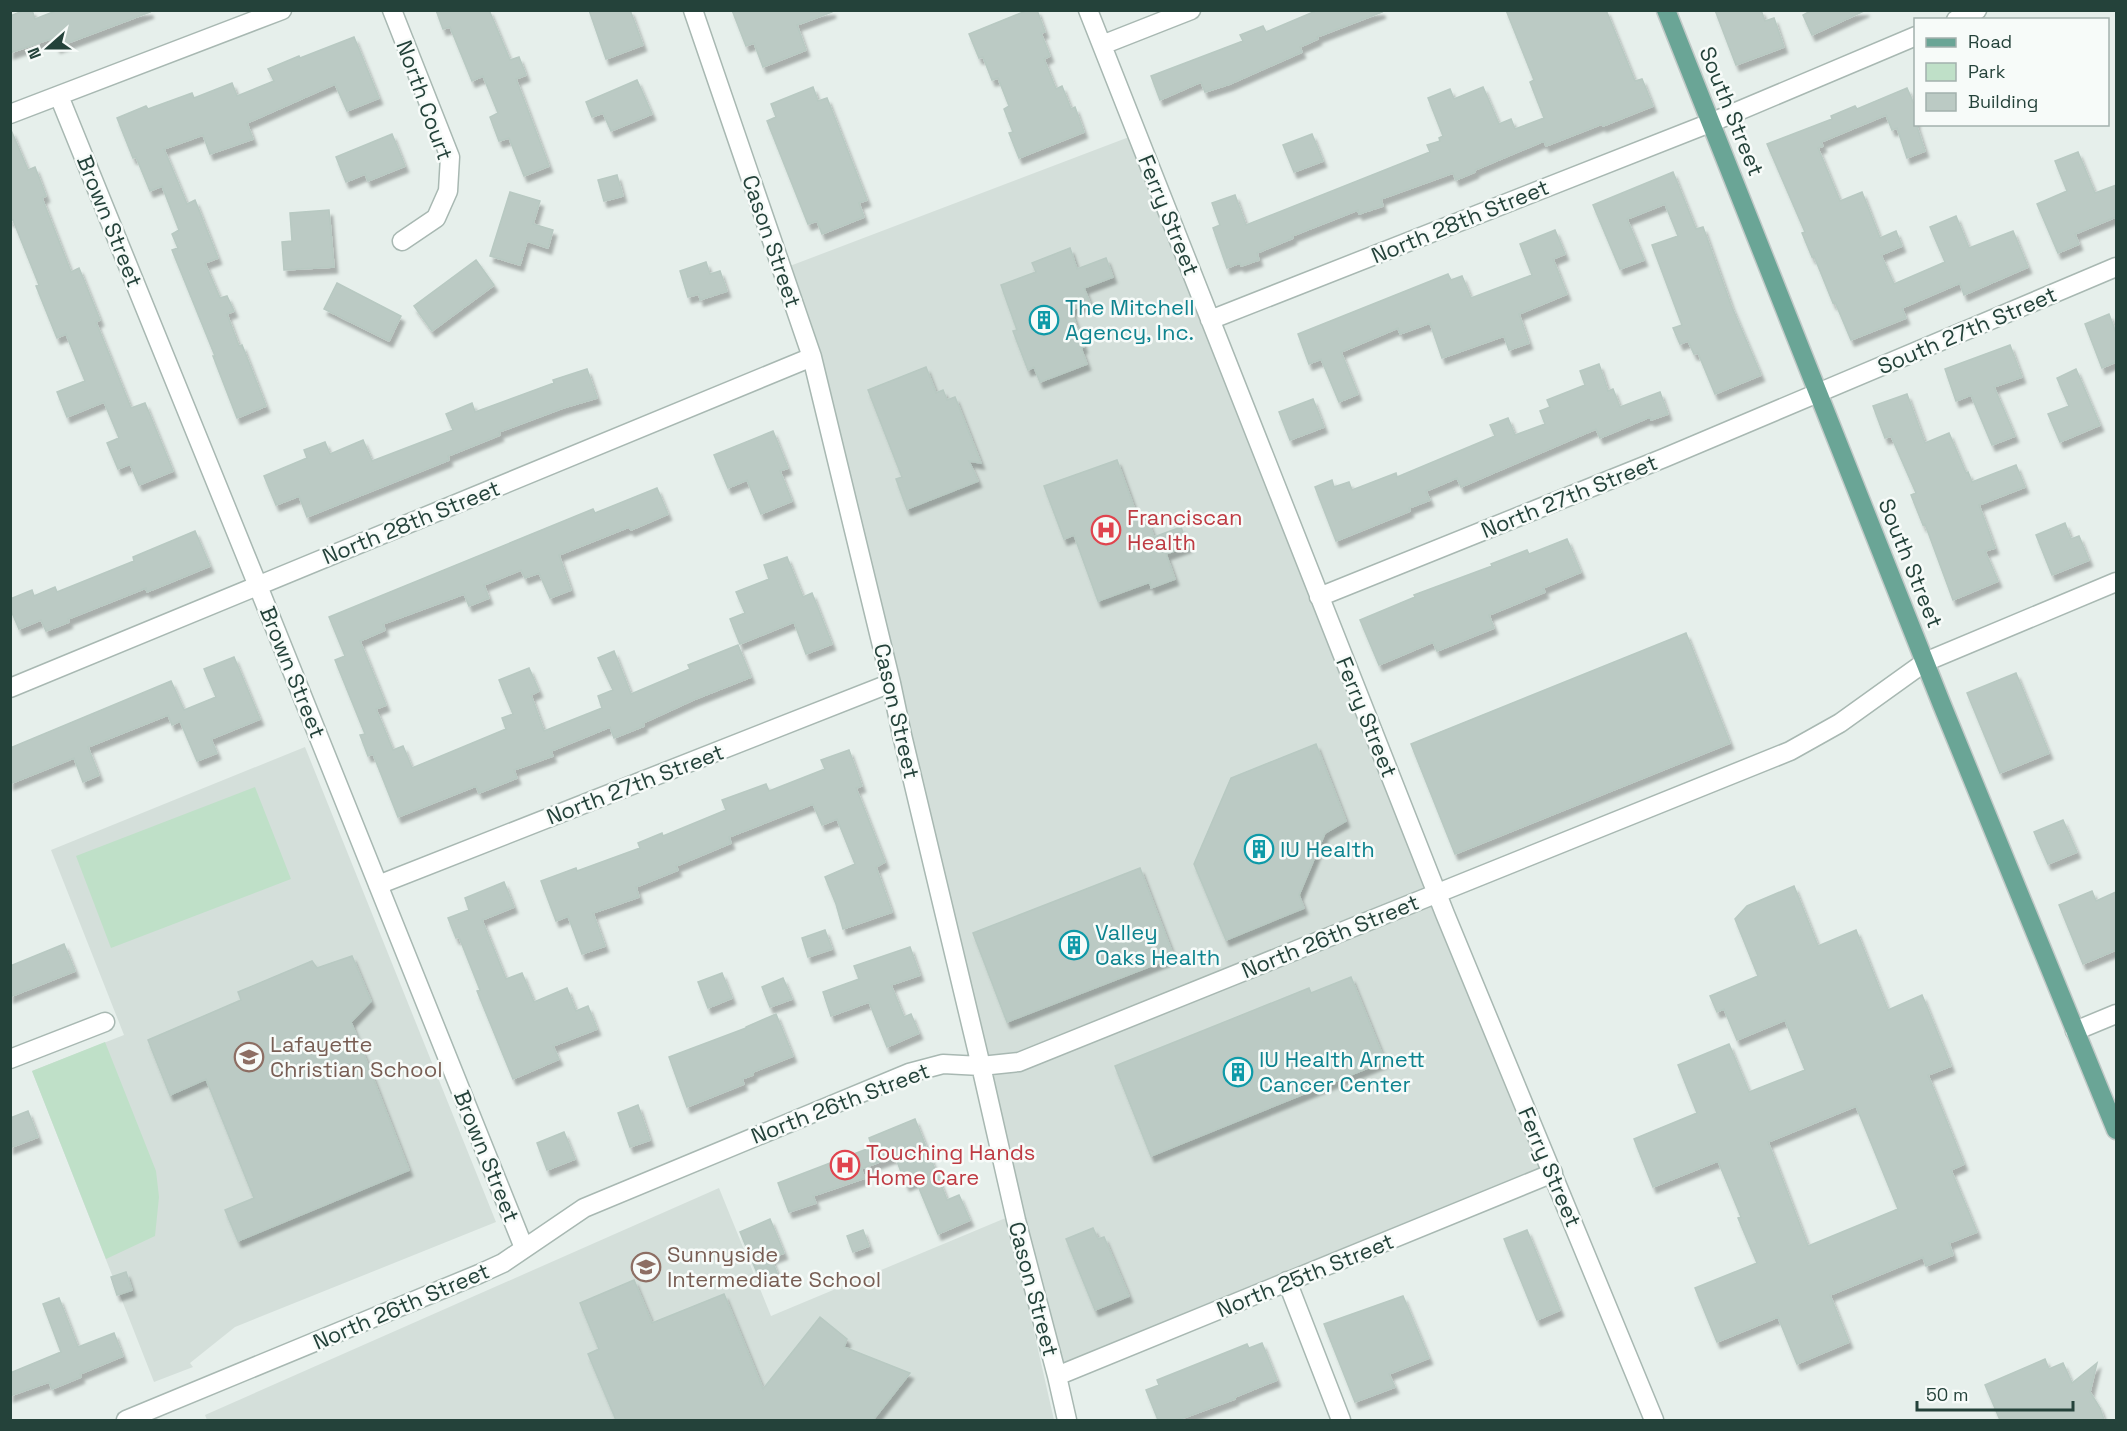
<svg xmlns="http://www.w3.org/2000/svg" width="2127" height="1431" viewBox="0 0 2127 1431" font-family="'Space Grotesk',sans-serif">
	<defs>
		<filter id="shadow"><feDropShadow dx="3.5" dy="6" stdDeviation="1.5" flood-color="#0004"/></filter>
	</defs>
	<rect width="100%" height="100%" fill="#e6efeb"/>
	<!-- built -->
	<path fill="#d4dfda" d="M 1137,134 L 1553,1173 L 1057,1376 L 782,269 Z
		M 305,747 L 496,1222 L 235,1327 L 190,1363 L 193,1367 L 154,1382 L 32,1071 L 124,1035 L 51,850 Z
		M 719,1188 L 771,1316 L 1008,1217 L 1054,1420 L 207,1420 L 205,1415 Z"/>
	<!-- green -->
	<path fill="#bfe0c8" d="M 255,787 L 291,879 L 111,948 L 76,856 Z
		M 105,1042 L 156,1171 L 159,1197 L 155,1236 L 106,1259 L 32,1071 Z"/>
	<!-- building -->
	<path fill="#bbcac4" stroke="#b8c9c2" stroke-width="1.5" fill-rule="evenodd" filter="url(#shadow)" d="M 25,10 L 32,10 L 35,19 L 58,10 L 149,10 L 150,12 L 57,47 L 53,38 L 10,53 L 10,16 Z
		M 436,10 L 489,10 L 510,60 L 519,57 L 526,75 L 516,79 L 549,166 L 524,176 L 509,138 L 499,141 L 490,117 L 498,113 L 483,76 L 472,81 L 450,27 L 443,29 Z
		M 589,10 L 630,10 L 643,45 L 606,59 Z
		M 732,10 L 832,10 L 832,12 L 797,25 L 806,50 L 763,67 L 754,43 L 746,46 Z
		M 1028,10 L 1037,10 L 1045,32 L 1041,33 L 1050,56 L 1044,59 L 1056,89 L 1062,86 L 1071,109 L 1075,107 L 1084,132 L 1019,158 L 1009,133 L 1013,132 L 1004,109 L 1009,106 L 998,78 L 992,80 L 983,57 L 979,58 L 969,34 Z
		M 1318,10 L 1381,10 L 1382,12 L 1317,37 L 1318,39 L 1300,47 L 1302,52 L 1230,84 L 1205,92 L 1201,82 L 1160,100 L 1151,76 L 1243,41 L 1240,35 L 1263,26 L 1266,32 Z
		M 1506,10 L 1606,10 L 1635,81 L 1642,79 L 1653,106 L 1603,126 L 1602,124 L 1546,146 L 1544,141 L 1475,170 L 1475,172 L 1456,180 L 1453,173 L 1381,199 L 1383,206 L 1359,214 L 1358,210 L 1292,236 L 1293,238 L 1257,253 L 1259,260 L 1241,266 L 1240,263 L 1227,268 L 1213,228 L 1220,225 L 1212,203 L 1235,195 L 1246,225 L 1430,152 L 1427,145 L 1440,141 L 1439,138 L 1443,136 L 1428,98 L 1450,89 L 1454,99 L 1483,87 L 1499,124 L 1511,119 L 1515,129 L 1544,118 L 1530,82 L 1534,80 Z
		M 1715,10 L 1761,10 L 1765,21 L 1774,18 L 1784,47 L 1736,65 Z
		M 1812,10 L 1866,10 L 1812,35 L 1803,15 Z
		M 354,37 L 379,98 L 347,111 L 335,84 L 247,123 L 253,139 L 210,154 L 203,135 L 164,149 L 187,204 L 195,200 L 218,258 L 205,263 L 220,298 L 227,296 L 234,311 L 227,314 L 239,346 L 242,345 L 266,406 L 237,418 L 213,356 L 215,356 L 172,250 L 178,248 L 172,234 L 179,230 L 162,186 L 150,191 L 136,157 L 133,158 L 117,118 L 146,106 L 148,109 L 192,93 L 194,98 L 232,83 L 237,96 L 274,81 L 268,69 L 299,56 L 300,58 Z
		M 637,80 L 652,114 L 611,131 L 603,113 L 592,117 L 586,102 Z
		M 813,87 L 818,101 L 827,98 L 867,200 L 859,203 L 864,217 L 822,234 L 817,221 L 808,224 L 767,121 L 776,117 L 771,104 Z
		M 1907,88 L 1916,109 L 1916,124 L 1925,151 L 1907,158 L 1897,128 L 1892,130 L 1886,115 L 1821,142 L 1823,146 L 1818,148 L 1840,201 L 1862,192 L 1880,238 L 1896,231 L 1902,246 L 1881,255 L 1894,284 L 1945,262 L 1930,227 L 1956,216 L 1969,248 L 2013,231 L 2028,267 L 1964,295 L 1960,283 L 1902,308 L 1906,318 L 1851,340 L 1835,302 L 1833,303 L 1814,256 L 1812,257 L 1802,233 L 1805,232 L 1767,144 L 1832,119 L 1831,116 L 1855,106 L 1857,109 Z
		M 11,130 L 28,170 L 35,167 L 46,196 L 42,198 L 71,272 L 79,268 L 100,320 L 96,322 L 131,408 L 145,403 L 173,471 L 139,485 L 130,464 L 118,469 L 107,443 L 119,438 L 104,402 L 67,417 L 57,392 L 85,381 L 66,334 L 57,338 L 36,286 L 39,285 L 13,220 L 10,220 Z
		M 392,134 L 405,166 L 368,181 L 365,174 L 346,182 L 336,157 Z
		M 1312,134 L 1323,161 L 1294,172 L 1283,145 Z
		M 2078,152 L 2095,193 L 2116,185 L 2116,217 L 2075,234 L 2079,244 L 2058,253 L 2037,204 L 2067,191 L 2055,161 Z
		M 1673,172 L 1696,229 L 1703,227 L 1731,305 L 1761,375 L 1715,394 L 1698,353 L 1694,354 L 1688,341 L 1680,344 L 1673,328 L 1682,325 L 1652,245 L 1678,236 L 1665,204 L 1627,219 L 1644,260 L 1620,269 L 1593,205 Z
		M 617,175 L 623,196 L 604,201 L 598,180 Z
		M 510,192 L 540,201 L 533,224 L 553,230 L 548,248 L 527,241 L 520,265 L 490,256 Z
		M 329,210 L 334,267 L 284,270 L 282,242 L 292,241 L 290,213 Z
		M 1555,230 L 1565,254 L 1553,259 L 1567,294 L 1519,314 L 1529,343 L 1509,350 L 1504,336 L 1442,358 L 1430,323 L 1400,334 L 1398,328 L 1341,352 L 1358,394 L 1339,402 L 1321,359 L 1309,364 L 1298,334 L 1448,274 L 1451,280 L 1462,276 L 1471,298 L 1532,275 L 1520,244 Z
		M 1070,248 L 1077,269 L 1106,258 L 1113,277 L 1084,288 L 1090,303 L 1071,310 L 1084,347 L 1081,348 L 1087,364 L 1040,382 L 1034,367 L 1028,370 L 1013,331 L 1017,330 L 1001,285 L 1036,272 L 1032,263 Z
		M 476,260 L 494,285 L 432,331 L 414,306 Z
		M 706,262 L 710,274 L 720,271 L 727,291 L 700,300 L 699,294 L 688,297 L 680,271 Z
		M 337,283 L 401,316 L 389,341 L 324,309 Z
		M 2109,314 L 2116,333 L 2116,362 L 2102,368 L 2085,324 Z
		M 2010,345 L 2022,377 L 1994,387 L 2015,436 L 1992,445 L 1971,395 L 1956,401 L 1945,369 Z
		M 1599,364 L 1608,391 L 1613,389 L 1620,407 L 1660,392 L 1668,414 L 1651,420 L 1650,417 L 1600,438 L 1596,429 L 1461,487 L 1457,478 L 1426,491 L 1430,500 L 1409,508 L 1410,511 L 1336,541 L 1315,487 L 1332,480 L 1334,487 L 1349,482 L 1352,490 L 1396,473 L 1397,477 L 1495,436 L 1490,425 L 1508,418 L 1515,435 L 1545,424 L 1540,411 L 1550,407 L 1547,400 L 1585,385 L 1580,371 Z
		M 926,367 L 936,393 L 943,390 L 947,400 L 955,397 L 981,463 L 969,461 L 978,481 L 907,509 L 896,479 L 902,477 L 868,390 Z
		M 587,369 L 597,398 L 563,408 L 499,432 L 500,435 L 448,456 L 449,460 L 307,517 L 299,496 L 276,505 L 264,476 L 307,458 L 304,450 L 325,442 L 330,454 L 363,440 L 372,461 L 453,430 L 446,414 L 472,403 L 475,412 L 554,383 L 553,380 Z
		M 2076,369 L 2100,425 L 2060,442 L 2048,414 L 2069,406 L 2057,378 Z
		M 1907,394 L 1925,443 L 1949,433 L 1966,473 L 1968,472 L 1972,482 L 2016,465 L 2025,487 L 1979,505 L 1995,548 L 1985,551 L 1998,581 L 1953,600 L 1925,524 L 1923,525 L 1911,495 L 1916,493 L 1891,436 L 1885,438 L 1873,406 Z
		M 1313,399 L 1324,427 L 1290,440 L 1279,412 Z
		M 773,431 L 788,468 L 780,471 L 792,501 L 761,514 L 747,480 L 728,488 L 714,455 Z
		M 1117,460 L 1139,521 L 1147,519 L 1154,537 L 1181,527 L 1188,546 L 1166,554 L 1175,579 L 1151,588 L 1150,582 L 1098,601 L 1074,535 L 1064,539 L 1044,486 Z
		M 657,488 L 668,514 L 631,530 L 629,527 L 559,555 L 571,590 L 550,598 L 539,573 L 525,578 L 521,570 L 484,585 L 489,598 L 469,606 L 464,594 L 383,624 L 385,630 L 360,641 L 386,705 L 376,709 L 393,750 L 403,746 L 412,768 L 506,729 L 502,718 L 513,714 L 499,680 L 529,668 L 539,691 L 531,695 L 544,731 L 602,708 L 598,696 L 613,690 L 598,658 L 614,651 L 631,694 L 690,669 L 688,665 L 738,645 L 751,677 L 693,700 L 643,723 L 644,726 L 614,738 L 610,727 L 551,751 L 553,756 L 514,770 L 517,778 L 479,793 L 476,786 L 398,817 L 373,754 L 368,756 L 360,735 L 365,734 L 335,660 L 345,656 L 329,617 L 593,509 L 595,513 Z
		M 2065,523 L 2071,539 L 2079,536 L 2089,560 L 2052,575 L 2036,535 Z
		M 195,531 L 210,566 L 147,592 L 146,588 L 68,619 L 69,622 L 46,631 L 41,620 L 19,629 L 10,608 L 10,599 L 32,590 L 34,596 L 55,587 L 57,592 L 134,561 L 133,557 Z
		M 1567,539 L 1581,572 L 1543,588 L 1545,592 L 1489,615 L 1494,628 L 1437,651 L 1433,642 L 1379,665 L 1360,620 L 1415,597 L 1414,595 L 1492,566 L 1491,564 L 1527,550 L 1529,554 Z
		M 787,557 L 803,597 L 812,593 L 832,644 L 806,654 L 794,622 L 740,644 L 730,619 L 745,613 L 736,592 L 769,579 L 764,565 Z
		M 1686,633 L 1730,743 L 1455,854 L 1411,744 Z
		M 234,657 L 260,719 L 211,739 L 217,753 L 197,761 L 180,721 L 172,725 L 168,715 L 88,747 L 99,775 L 83,782 L 74,758 L 10,784 L 10,748 L 171,681 L 184,710 L 216,697 L 204,669 Z
		M 2016,673 L 2049,753 L 2000,773 L 1967,693 Z
		M 1316,744 L 1346,821 L 1325,833 L 1299,895 L 1304,908 L 1226,940 L 1194,864 L 1231,778 Z
		M 849,750 L 862,786 L 856,788 L 885,862 L 876,867 L 892,912 L 843,929 L 836,904 L 825,877 L 855,864 L 837,819 L 822,825 L 813,804 L 729,837 L 731,843 L 676,866 L 678,870 L 636,887 L 639,897 L 593,913 L 605,946 L 582,954 L 568,916 L 556,921 L 541,881 L 576,868 L 577,871 L 640,848 L 638,843 L 662,833 L 663,836 L 726,810 L 722,800 L 766,784 L 769,791 L 825,769 L 821,760 Z
		M 2063,820 L 2077,852 L 2048,864 L 2034,832 Z
		M 1140,868 L 1174,957 L 1007,1022 L 973,933 Z
		M 504,882 L 514,907 L 482,920 L 506,979 L 522,973 L 534,1002 L 567,988 L 576,1011 L 588,1006 L 597,1029 L 553,1046 L 559,1059 L 513,1079 L 477,991 L 480,990 L 459,937 L 456,938 L 448,918 L 469,910 L 465,898 Z
		M 1794,886 L 1818,946 L 1856,930 L 1888,1010 L 1922,995 L 1951,1066 L 1928,1075 L 1964,1164 L 1951,1170 L 1977,1232 L 1949,1243 L 1953,1255 L 1926,1266 L 1923,1257 L 1830,1295 L 1849,1342 L 1797,1364 L 1778,1317 L 1717,1342 L 1695,1288 L 1757,1263 L 1738,1218 L 1741,1217 L 1718,1161 L 1653,1187 L 1634,1139 L 1697,1113 L 1678,1065 L 1729,1044 L 1749,1092 L 1805,1070 L 1785,1020 L 1737,1040 L 1724,1009 L 1717,1012 L 1710,996 L 1758,976 L 1735,919 L 1747,906 ZM 1856,1106 L 1898,1209 L 1808,1246 L 1768,1142 Z
		M 2092,891 L 2096,901 L 2116,892 L 2116,950 L 2083,964 L 2059,905 Z
		M 825,930 L 832,949 L 808,957 L 802,938 Z
		M 64,944 L 75,971 L 10,997 L 10,966 Z
		M 910,947 L 920,975 L 891,985 L 904,1017 L 911,1014 L 919,1033 L 887,1047 L 869,1002 L 831,1016 L 823,992 L 859,979 L 854,966 Z
		M 352,956 L 371,1001 L 351,1022 L 409,1170 L 238,1241 L 225,1210 L 254,1198 L 206,1079 L 170,1095 L 148,1040 L 241,1000 L 238,992 L 312,961 L 317,968 Z
		M 722,973 L 732,998 L 708,1008 L 698,982 Z
		M 1351,977 L 1385,1061 L 1151,1156 L 1115,1066 L 1309,988 L 1311,993 Z
		M 783,978 L 792,999 L 770,1007 L 762,987 Z
		M 776,1014 L 793,1056 L 753,1072 L 753,1075 L 742,1079 L 744,1084 L 687,1107 L 669,1057 L 746,1028 L 746,1027 Z
		M 638,1105 L 650,1140 L 630,1147 L 618,1113 Z
		M 28,1111 L 38,1137 L 10,1148 L 10,1118 Z
		M 915,1119 L 947,1200 L 959,1195 L 970,1220 L 938,1234 L 916,1181 L 906,1185 L 895,1156 L 861,1169 L 865,1178 L 813,1196 L 816,1203 L 789,1212 L 778,1183 L 872,1147 L 869,1138 Z
		M 564,1132 L 575,1159 L 547,1170 L 537,1143 Z
		M 770,1219 L 784,1253 L 771,1258 L 777,1273 L 760,1280 L 740,1232 Z
		M 1093,1228 L 1098,1239 L 1104,1237 L 1129,1296 L 1095,1310 L 1066,1239 Z
		M 863,1230 L 869,1246 L 853,1252 L 847,1236 Z
		M 1527,1230 L 1560,1310 L 1537,1320 L 1504,1239 Z
		M 126,1272 L 132,1290 L 117,1295 L 111,1277 Z
		M 634,1280 L 652,1323 L 724,1294 L 763,1389 L 820,1317 L 847,1339 L 844,1347 L 910,1373 L 873,1420 L 616,1420 L 588,1354 L 599,1349 L 580,1303 Z
		M 1403,1296 L 1429,1358 L 1389,1374 L 1395,1387 L 1355,1402 L 1324,1324 Z
		M 59,1298 L 78,1347 L 114,1333 L 123,1356 L 80,1374 L 81,1377 L 52,1389 L 49,1382 L 10,1396 L 10,1373 L 61,1352 L 43,1304 Z
		M 1262,1343 L 1277,1380 L 1235,1397 L 1235,1399 L 1178,1420 L 1158,1420 L 1146,1390 L 1159,1385 L 1157,1380 L 1247,1344 L 1249,1348 Z
		M 2045,1359 L 2049,1369 L 2063,1363 L 2072,1383 L 2097,1363 L 2090,1392 L 2100,1408 L 2104,1420 L 2000,1420 L 1985,1385 Z"/>
	<g fill="none" stroke-linecap="round" stroke-linejoin="round">
		<!-- minor casing -->
		<g stroke="#a8b8b2" stroke-width="21">
			<path id="minor" d="M 392,10 L 450,157 L 448,191 L 436,218 L 402,241
				M 693,10 L 812,357 L 891,683 L 902,735 L 981,1066 L 1016,1220 L 1057,1376 L 1067,1420
				M 1088,10 L 1445,914 L 1654,1420
				M 1956,20 L 1977,10
				M 1102,45 L 1191,10
				M 59,96 L 258,586 L 524,1248
				M 10,114 L 282,10
				M 1210,320 L 1710,123 L 1916,36
				M 1319,597 L 1664,458 L 2116,267
				M 10,688 L 812,357
				M 378,885 L 891,683
				M 2075,1031 L 2116,1014
				M 10,1059 L 105,1022
				M 1287,1281 L 1341,1420
				M 1057,1376 L 1553,1173
				M 126,1420 L 479,1274 L 503,1263 L 584,1208 L 909,1073 L 943,1064 L 981,1066 L 1019,1062 L 1790,751 L 1840,723 L 1925,662 L 2116,582"/>
		</g>
		<!-- major casing -->
		<g stroke="#c2cac8" stroke-width="21">
			<path id="major" d="M 1666,10 L 1942,705 L 2116,1130"/>
		</g>
		<!-- minor -->
		<use href="#minor" stroke="#fff" stroke-width="18"/>
		<!-- major -->
		<use href="#major" stroke="#6aa596" stroke-width="18"/>
	</g>
	<!-- icons -->
	<defs>
		<g id="building-ring" transform="scale(1.5)"><circle r="9.5" fill="#f7fbf9" stroke="#0f9aa8" stroke-width="1.5"/><path d="M-4-6H4V6H1V3H-1V6H-4ZM-2.5-4.3h1.7v1.8h-1.7ZM.8-4.3h1.7v1.8H.8ZM-2.5-1h1.7V.8h-1.7ZM.8-1h1.7V.8H.8Z" fill="#0f9aa8"/></g>
		<g id="hospital-ring" transform="scale(1.5)"><circle r="9.5" fill="#f7fbf9" stroke="#e0444e" stroke-width="1.5"/><path d="M-5-5h3v3.5h4V-5h3V5h-3V1.5h-4V5h-3Z" fill="#e0444e"/></g>
		<g id="school-ring" transform="scale(1.5)"><circle r="9.5" fill="#f7fbf9" stroke="#8d6e63" stroke-width="1.5"/><path d="M0-5L7-2L0 1L-7-2ZM-4 1L0 2.5L4 1V4Q0 6-4 4Z" fill="#8d6e63"/></g>
	</defs>
	<g fill-rule="evenodd">
		<use href="#building-ring" x="1044" y="320"/>
		<use href="#hospital-ring" x="1106" y="530"/>
		<use href="#building-ring" x="1259" y="849"/>
		<use href="#building-ring" x="1074" y="945"/>
		<use href="#school-ring" x="249" y="1057"/>
		<use href="#building-ring" x="1238" y="1072"/>
		<use href="#hospital-ring" x="845" y="1165"/>
		<use href="#school-ring" x="646" y="1267"/>
	</g>
	<g text-anchor="middle" dominant-baseline="central" stroke-width="5" stroke-linejoin="round" paint-order="stroke">
		<!-- street labels -->
		<g font-size="22" fill="#24423a" stroke="#f7fbf9">
			<text transform="translate(425 100) rotate(70)">North Court</text>
			<text transform="translate(1732 111) rotate(68)">South Street</text>
			<text transform="translate(1169 215) rotate(68)">Ferry Street</text>
			<text transform="translate(110 221) rotate(68)">Brown Street</text>
			<text transform="translate(1460 221) rotate(-22)">North 28th Street</text>
			<text transform="translate(772 241) rotate(71)">Cason Street</text>
			<text transform="translate(1967 330) rotate(-23)">South 27th Street</text>
			<text transform="translate(1569 496) rotate(-22)">North 27th Street</text>
			<text transform="translate(411 522) rotate(-22)">North 28th Street</text>
			<text transform="translate(1911 563) rotate(68)">South Street</text>
			<text transform="translate(293 672) rotate(68)">Brown Street</text>
			<text transform="translate(897 711) rotate(77)">Cason Street</text>
			<text transform="translate(1367 717) rotate(68)">Ferry Street</text>
			<text transform="translate(635 784) rotate(-21)">North 27th Street</text>
			<text transform="translate(1330 936) rotate(-22)">North 26th Street</text>
			<text transform="translate(840 1103) rotate(-21)">North 26th Street</text>
			<text transform="translate(487 1156) rotate(68)">Brown Street</text>
			<text transform="translate(1550 1167) rotate(67)">Ferry Street</text>
			<text transform="translate(1305 1275) rotate(-22)">North 25th Street</text>
			<text transform="translate(1034 1289) rotate(75)">Cason Street</text>
			<text transform="translate(401 1306) rotate(-23)">North 26th Street</text>
		</g>
		<!-- culture labels -->
		<g font-size="22" fill="#0d838f" stroke="#f7fbf9" text-anchor="start">
			<text x="1065" y="307">The Mitchell<tspan x="1065" dy="25">Agency, Inc.</tspan></text>
			<text x="1280" y="849">IU Health</text>
			<text x="1095" y="932">Valley<tspan x="1095" dy="25">Oaks Health</tspan></text>
			<text x="1259" y="1059">IU Health Arnett<tspan x="1259" dy="25">Cancer Center</tspan></text>
		</g>
		<!-- health labels -->
		<g font-size="22" fill="#be3a42" stroke="#f7fbf9" text-anchor="start">
			<text x="1127" y="517">Franciscan<tspan x="1127" dy="25">Health</tspan></text>
			<text x="866" y="1152">Touching Hands<tspan x="866" dy="25">Home Care</tspan></text>
		</g>
		<!-- education labels -->
		<g font-size="22" fill="#785e54" stroke="#f7fbf9" text-anchor="start">
			<text x="270" y="1044">Lafayette<tspan x="270" dy="25">Christian School</tspan></text>
			<text x="667" y="1254">Sunnyside<tspan x="667" dy="25">Intermediate School</tspan></text>
		</g>
	</g>
	<!-- border -->
	<rect width="2127" height="1431" fill="none" stroke="#24423a" stroke-width="24"/>
	<!-- legend -->
	<rect x="1914" y="18" width="195" height="108" fill="#f7fbf9" stroke="#a3b1ad" stroke-width="1.5"/>
	<rect x="1926" y="38" width="30" height="9" fill="#6aa596" stroke="#a3b1ad" stroke-width="1.5"/>
	<text x="1968" y="48" font-size="18" fill="#24423a">Road</text>
	<rect x="1926" y="63" width="30" height="18" fill="#bfe0c8" stroke="#a3b1ad" stroke-width="1.5"/>
	<text x="1968" y="78" font-size="18" fill="#24423a">Park</text>
	<rect x="1926" y="93" width="30" height="18" fill="#bbcac4" stroke="#a3b1ad" stroke-width="1.5"/>
	<text x="1968" y="108" font-size="18" fill="#24423a">Building</text>
	<!-- north arrow -->
	<g transform="translate(48 48) rotate(249)" stroke="#f7fbf9" stroke-width="4.5" paint-order="stroke">
	<path d="M0-4.5L10 22L0 15L-10 22Z" fill="#24423a"/>
	<text y="-9" font-size="16" font-weight="bold" text-anchor="middle" fill="#24423a">N</text>
	</g>
	<!-- scale -->
	<path d="M1917 1401v9h156v-9" fill="none" stroke="#24423a" stroke-width="3"/>
	<text x="1926" y="1401" font-size="18" fill="#24423a" stroke="#f7fbf9" stroke-width="4.5" paint-order="stroke">50 m</text>
</svg>
